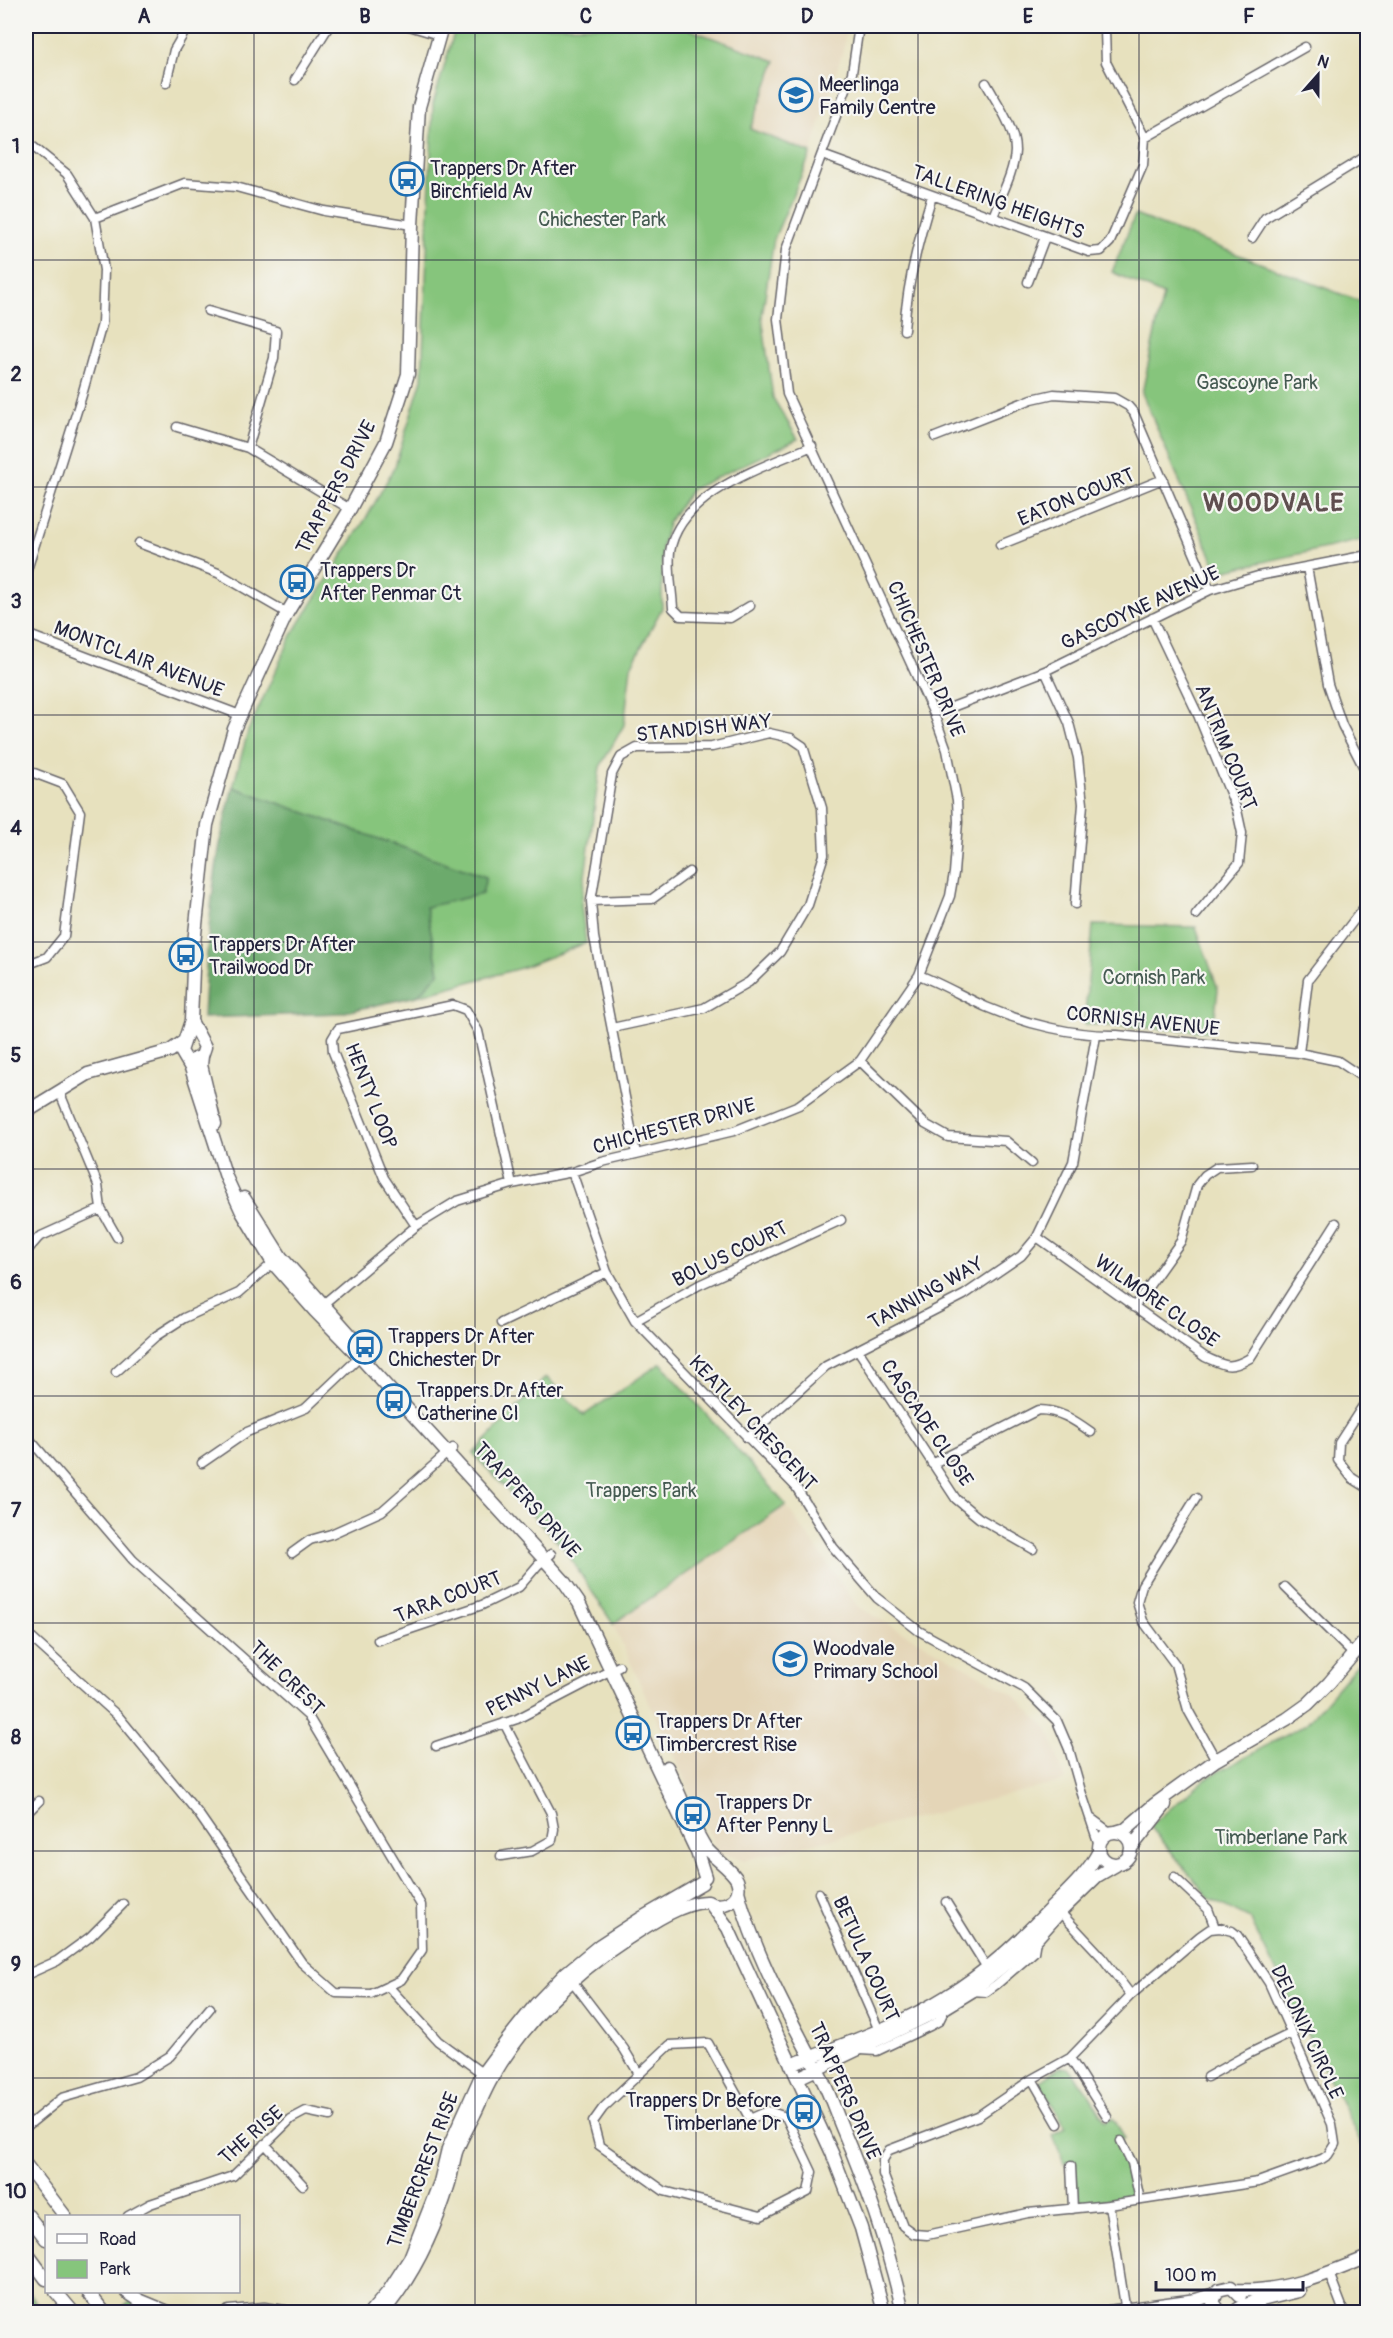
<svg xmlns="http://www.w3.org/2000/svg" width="1393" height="2338" viewBox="0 0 1393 2338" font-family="Pangolin,sans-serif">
	<rect width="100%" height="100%" fill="#f6f6f2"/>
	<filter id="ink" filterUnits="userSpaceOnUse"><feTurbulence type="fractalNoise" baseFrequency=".0167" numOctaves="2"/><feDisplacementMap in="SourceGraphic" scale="12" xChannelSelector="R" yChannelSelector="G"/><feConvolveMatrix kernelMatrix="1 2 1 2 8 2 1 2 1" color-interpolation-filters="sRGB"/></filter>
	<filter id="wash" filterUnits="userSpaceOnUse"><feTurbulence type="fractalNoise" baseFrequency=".008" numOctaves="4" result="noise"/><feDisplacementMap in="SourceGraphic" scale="24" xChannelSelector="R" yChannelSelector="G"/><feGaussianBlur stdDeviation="1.35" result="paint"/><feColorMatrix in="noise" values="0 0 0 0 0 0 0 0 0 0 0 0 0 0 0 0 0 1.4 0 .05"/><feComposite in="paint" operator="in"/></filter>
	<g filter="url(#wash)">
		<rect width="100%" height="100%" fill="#e7e1be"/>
		<!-- built -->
		<path fill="#e4d5b7" d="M 680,26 L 846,26 L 844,47 L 811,153 L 750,129 L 776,61 Z
			M 786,1505 L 858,1607 L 1013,1694 L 1049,1730 L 1065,1781 L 745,1860 L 718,1853 L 613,1624 Z"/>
		<!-- green -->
		<path fill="#86c57c" stroke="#54745c" stroke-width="1.5" d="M 456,26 L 680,26 L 776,61 L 750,129 L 811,153 L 774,239 L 762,316 L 773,398 L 798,439 L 692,489 L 669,521 L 662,546 L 662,608 L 631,667 L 624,725 L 600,767 L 581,905 L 586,943 L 521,968 L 417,996 L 439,973 L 426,907 L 486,877 L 233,787 L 248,731 L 292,635 L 368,515 L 395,466 L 422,379 L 433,104 Z
			M 1135,215 L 1367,304 L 1367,539 L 1218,572 L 1142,393 L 1163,295 L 1112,272 Z
			M 1093,925 L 1196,927 L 1218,989 L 1213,1032 L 1084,1024 Z
			M 661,1363 L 786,1505 L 613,1624 L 563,1547 L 473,1454 L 546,1377 L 584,1415 Z
			M 1367,1653 L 1367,2155 L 1250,1919 L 1210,1899 L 1150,1826 L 1205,1779 L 1306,1724 Z
			M 1060,2067 L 1069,2068 C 1084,2085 1094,2102 1105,2121 L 1113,2118 L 1125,2138 L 1118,2141 L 1127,2163 L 1133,2190 L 1129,2196 L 1085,2203 L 1079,2199 L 1074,2164 L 1064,2164 L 1053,2135 L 1066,2127 L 1039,2082 Z
			M 26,2288 L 44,2312 L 26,2312 Z
			M 132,2300 L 160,2312 L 118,2312 Z"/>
		<!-- forest -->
		<path fill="#6caa6c" stroke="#476654" stroke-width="1.5" d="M 233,787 L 486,877 L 482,894 L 426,907 L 439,973 L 417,996 L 341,1013 L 203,1018 C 207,940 212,862 233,787 Z"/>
	</g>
	<g filter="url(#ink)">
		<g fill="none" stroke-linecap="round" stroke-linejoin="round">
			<!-- street casing -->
			<g stroke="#676569" stroke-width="11">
				<path id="street" d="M 409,26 L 439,35
					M 295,80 L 329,26
					M 166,83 L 174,50 L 188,26
					M 986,83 C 997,103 1015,127 1015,151 C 1014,173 1000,197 993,217
					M 1145,138 L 1305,47
					M 26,141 L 67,174 L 95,218 L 104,270 L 102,324 L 82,395 L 26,573
					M 822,155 L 1089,252 L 1101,251 L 1110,242 L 1143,165 L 1145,138 L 1106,62 L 1105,30 L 1110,26
					M 95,218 L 185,183 L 236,187 L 324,211 L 412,225
					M 1252,238 L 1265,218 L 1368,155
					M 1028,282 L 1045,237
					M 208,311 L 276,331 L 274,358 L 248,448
					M 904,330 C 907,283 918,240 932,196
					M 177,427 L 248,448 L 350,509
					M 935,437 L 1032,399 L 1054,394 L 1114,398 L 1128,406 L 1134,413 L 1210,590
					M 139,543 L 218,573 L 287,613
					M 1000,545 L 1163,479
					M 1307,567 L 1328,684 L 1342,725 L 1368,776
					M 750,606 L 730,618 L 681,616 L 673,608 C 672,590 668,569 670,552 C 679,492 765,467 812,446
					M 1152,618 L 1198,715 L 1237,810 L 1242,833 L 1239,863 L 1196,915
					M 26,634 L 240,715
					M 1045,671 L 1069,723 L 1078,758 L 1083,804 L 1075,904
					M 934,714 L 1045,671 L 1210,590 L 1258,576 L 1368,555
					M 26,770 L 63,784 L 80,812 L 64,936 L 47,957 L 26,965
					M 591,901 L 652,899 L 689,872
					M 919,975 C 942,984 964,997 986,1007 C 1026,1024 1074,1036 1117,1035 L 1299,1053 L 1338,1061 L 1368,1081
					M 612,1028 L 704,1008 L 749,982 L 780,952 L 808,905 L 824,855 L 822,808 L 803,746 L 791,738 L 769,733 L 712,747 L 637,748 L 621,757 L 612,774 L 591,901 L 594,937 L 636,1154
					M 1299,1053 L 1308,980 L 1368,902
					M 860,1061 L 925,1124 L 948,1137 L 1006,1141 L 1032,1163
					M 59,1091 L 98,1185 L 101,1209 L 117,1237
					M 572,1172 L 607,1272 L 635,1321 L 796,1487 L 833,1547 L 877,1598 L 919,1631 L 1024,1688 L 1057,1721 L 1069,1749 L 1081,1791 L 1099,1845
					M 416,1226 L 384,1178 L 333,1052 L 332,1039 L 338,1029 L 453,1005 L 466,1010 L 478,1031 L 512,1184
					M 1037,1237 L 1205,1357 C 1226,1366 1229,1370 1250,1358 L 1336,1223
					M 26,1252 L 39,1237 L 101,1209
					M 321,1306 L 416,1226 L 457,1201 L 512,1184 L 572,1172 L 602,1162 L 734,1131 L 799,1105 L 860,1061 L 919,975 L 950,896 L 954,873 L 958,822 L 957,800 L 947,750 L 934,714 L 787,394 L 778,319 L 786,250 L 852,73 L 859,26
					M 1134,1307 L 1181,1241 L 1197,1185 L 1205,1175 L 1217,1167 L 1252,1165
					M 635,1321 L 699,1285 L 841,1220
					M 501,1323 L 607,1272
					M 858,1350 L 956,1499 L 979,1518 L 1033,1549
					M 116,1372 L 156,1336 L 184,1318 L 239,1293 L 276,1260
					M 1368,1398 L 1339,1443 L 1338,1460 L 1352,1478 L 1368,1488
					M 26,1435 L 133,1560 L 308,1716 L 421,1905 L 422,1950 L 401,1980 L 371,1994 L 336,1993 L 302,1963 L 198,1813 L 119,1717 L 26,1633
					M 747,1438 L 826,1366 L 964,1295 L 1021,1256 L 1037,1237 L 1073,1162 L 1096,1036
					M 202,1463 L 247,1432 L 306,1408 L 363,1354
					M 932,1464 L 1038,1410 C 1060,1410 1074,1420 1091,1432
					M 1196,1498 L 1142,1585 L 1137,1602 L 1143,1621 L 1175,1664 L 1188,1710 L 1216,1760
					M 292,1553 L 310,1540 L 331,1534 L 382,1511 L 453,1448
					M 1285,1587 L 1354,1655
					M 378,1640 L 482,1605 L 519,1587 L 538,1565 L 551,1554
					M 436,1746 L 517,1719 L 619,1666
					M 26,1814 L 39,1801
					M 1092,1819 L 1111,1833
					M 501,1856 L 532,1851 L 552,1840 L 554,1829 L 551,1813 L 504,1723
					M 1174,1877 L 1208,1909 L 1215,1928
					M 819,1893 L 881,2035
					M 946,1902 L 989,1971
					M 1058,1910 L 1102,1957 L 1131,1995
					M 1220,1928 L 1232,1931 L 1237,1935 L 1269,1983 L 1332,2124 L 1335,2144 L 1328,2155 L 1322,2159 L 1258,2182 L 1109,2205 L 1028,2213 L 927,2235 L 914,2234 L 903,2226 L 883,2174 L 883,2160 L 889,2150 L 978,2116 L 1032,2079 L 1070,2058 L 1131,1995 L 1200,1936 L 1210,1929 Z
					M 26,1975 L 57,1961 L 90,1937 L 123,1904
					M 569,1977 L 624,2049 L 639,2074
					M 388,1986 L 438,2041 L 486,2076
					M 972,1991 L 986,1992 L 997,1984 L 1034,1952 L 1036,1940
					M 708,2043 L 750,2119 L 768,2111 L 786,2117 L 812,2172 L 808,2192 L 761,2216 L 664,2191 L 599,2145 L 593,2122 L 603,2108 L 670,2045 Z
					M 861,2050 L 877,2051 L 930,2026 L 939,2021 L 946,2007
					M 1070,2058 L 1107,2117
					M 1207,2077 L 1250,2053 L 1292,2033
					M 1032,2079 L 1058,2124
					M 26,2127 L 62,2098 L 136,2077 L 170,2056 L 210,2008
					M 1121,2141 L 1132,2163 L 1140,2200
					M 265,2144 L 303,2185
					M 1071,2166 L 1073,2209
					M 1109,2205 L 1126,2312
					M 128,2216 L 150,2204 L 233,2176 L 291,2119 L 306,2111 L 330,2116
					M 1329,2273 L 1344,2312"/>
			</g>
			<!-- secondary casing -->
			<g stroke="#676569" stroke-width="15">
				<path id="secondary" d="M 442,26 L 419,107 L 412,225 L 408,374 L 386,442 L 350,509 L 287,613 L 234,729 L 207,825 L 194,943 L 191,1021 L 181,1051 L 191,1068 L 226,1177 L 242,1212 L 273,1263 L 315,1311 L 360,1357 L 544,1559 L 563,1580 L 579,1603 L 697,1852 L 705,1877
					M 191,1021 L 205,1047 L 202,1056 L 195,1059
					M 202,1056 L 201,1065 L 215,1124
					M 26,1112 L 88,1074 L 170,1051 L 183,1042
					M 244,1198 L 281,1257 L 369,1356
					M 667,1767 C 679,1792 690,1823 705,1847 C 713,1858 732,1869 737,1880 C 744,1898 725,1909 710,1903
					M1099 1848a16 16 0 1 1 32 0a16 16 0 1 1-32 0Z
					M 1116,1832 L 1126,1829 L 1155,1804 L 1216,1760 L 1287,1719 L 1308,1704 L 1329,1683 L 1368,1637
					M 1131,1848 L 1165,1805
					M 738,1891 C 755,1957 791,2019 822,2079 C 830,2095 836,2113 843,2130 C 868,2189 889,2249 903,2312
					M 710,1903 L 728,1928 L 832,2153 L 861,2228 L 884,2312
					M 791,2065 C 844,2044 899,2026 947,1996 C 986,1973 1020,1940 1052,1907 C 1069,1890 1088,1873 1099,1851
					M 798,2078 L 946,2007 L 972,1991 L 1036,1939 L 1060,1912 L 1097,1876 L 1116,1865
					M 26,2165 L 65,2216
					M 1235,2290 C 1282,2293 1325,2275 1368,2257
					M 127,2292 L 139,2300 L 168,2312
					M 1238,2309 L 1253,2302 L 1299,2291
					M 229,2312 L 264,2309 L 285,2312
					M 371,2312 L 388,2292 L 410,2258 L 440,2182 L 448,2149 L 482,2074 L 508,2039 L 536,2004 L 566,1973 L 600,1945 L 640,1919 L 702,1883
					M 383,2312 C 414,2275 435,2230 449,2183 C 452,2173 453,2162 456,2152 C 460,2140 468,2127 474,2115 C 480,2103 485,2090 492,2078 C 524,2022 573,1974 627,1939 C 648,1925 683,1901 708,1902
					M 1109,2312 L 1196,2300 L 1215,2294
					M 1178,2312 L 1199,2310 L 1219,2312
					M 1220,2312 L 1213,2302 L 1218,2290 L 1231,2287 L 1240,2296"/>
			</g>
			<!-- primary casing -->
			<g stroke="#676569" stroke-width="15">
				<path id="primary" d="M 26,2213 L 46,2239
					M 26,2252 L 46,2279
					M 56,2292 L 73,2312
					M 88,2292 L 104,2312"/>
			</g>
			<!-- street -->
			<use href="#street" stroke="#fff" stroke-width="8"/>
			<!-- secondary -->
			<use href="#secondary" stroke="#fff" stroke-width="12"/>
			<!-- primary -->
			<use href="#primary" stroke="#fff" stroke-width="12"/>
		</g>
	</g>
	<!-- grid -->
	<path fill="none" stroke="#22223b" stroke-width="1.5" stroke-opacity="0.55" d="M 254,26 L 254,2312M 475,26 L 475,2312M 696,26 L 696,2312M 918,26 L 918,2312M 1139,26 L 1139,2312M 26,260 L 1368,260M 26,487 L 1368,487M 26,715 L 1368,715M 26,942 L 1368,942M 26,1169 L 1368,1169M 26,1396 L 1368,1396M 26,1623 L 1368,1623M 26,1851 L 1368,1851M 26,2078 L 1368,2078"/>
	<!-- icons -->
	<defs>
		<g id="school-ring" transform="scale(1.725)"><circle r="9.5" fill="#f6f6f2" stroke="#1f6fb2" stroke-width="1.5"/><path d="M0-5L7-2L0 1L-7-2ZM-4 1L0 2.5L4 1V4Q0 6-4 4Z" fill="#1f6fb2"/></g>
		<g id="bus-ring" transform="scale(1.725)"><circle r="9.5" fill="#f6f6f2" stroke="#1f6fb2" stroke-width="1.5"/><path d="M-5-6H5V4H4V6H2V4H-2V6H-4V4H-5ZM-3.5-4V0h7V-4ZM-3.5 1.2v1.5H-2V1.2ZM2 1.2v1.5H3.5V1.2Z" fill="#1f6fb2"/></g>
	</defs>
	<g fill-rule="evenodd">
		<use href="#school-ring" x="796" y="95"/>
		<use href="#bus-ring" x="407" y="179"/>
		<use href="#bus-ring" x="297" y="582"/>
		<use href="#bus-ring" x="186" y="955"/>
		<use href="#bus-ring" x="365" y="1347"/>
		<use href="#bus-ring" x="394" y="1401"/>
		<use href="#school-ring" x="790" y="1659"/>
		<use href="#bus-ring" x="633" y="1733"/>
		<use href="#bus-ring" x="693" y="1814"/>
		<use href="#bus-ring" x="804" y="2112"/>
	</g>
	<g text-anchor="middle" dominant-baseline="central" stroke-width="4.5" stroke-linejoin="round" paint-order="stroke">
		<!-- poi labels -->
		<g font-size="20" fill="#22223b" stroke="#f6f6f2" text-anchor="start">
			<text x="819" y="84">Meerlinga<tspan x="819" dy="23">Family Centre</tspan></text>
			<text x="430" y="168">Trappers Dr After<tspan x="430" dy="23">Birchfield Av</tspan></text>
			<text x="320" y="570">Trappers Dr<tspan x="320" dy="23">After Penmar Ct</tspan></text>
			<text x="209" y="944">Trappers Dr After<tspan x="209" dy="23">Trailwood Dr</tspan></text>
			<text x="388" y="1336">Trappers Dr After<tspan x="388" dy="23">Chichester Dr</tspan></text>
			<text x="417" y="1390">Trappers Dr After<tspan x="417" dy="23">Catherine Cl</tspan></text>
			<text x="813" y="1648">Woodvale<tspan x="813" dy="23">Primary School</tspan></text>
			<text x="656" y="1721">Trappers Dr After<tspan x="656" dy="23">Timbercrest Rise</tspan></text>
			<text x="716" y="1802">Trappers Dr<tspan x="716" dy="23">After Penny L</tspan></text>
			<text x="781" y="2100" text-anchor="end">Trappers Dr Before<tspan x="781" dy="23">Timberlane Dr</tspan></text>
		</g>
		<!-- street labels -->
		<g font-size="20" fill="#22223b" stroke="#f6f6f2">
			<text transform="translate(998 202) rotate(20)">TALLERING HEIGHTS</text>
			<text transform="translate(336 487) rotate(-62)">TRAPPERS DRIVE</text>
			<text transform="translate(1076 497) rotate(-22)">EATON COURT</text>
			<text transform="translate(1140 608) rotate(-25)">GASCOYNE AVENUE</text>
			<text transform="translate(139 659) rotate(21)">MONTCLAIR AVENUE</text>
			<text transform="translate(926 659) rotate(67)">CHICHESTER DRIVE</text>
			<text transform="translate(704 728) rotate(-6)">STANDISH WAY</text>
			<text transform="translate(1226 747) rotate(68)">ANTRIM COURT</text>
			<text transform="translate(1143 1021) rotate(6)">CORNISH AVENUE</text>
			<text transform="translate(371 1096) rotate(69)">HENTY LOOP</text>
			<text transform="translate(674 1126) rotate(-15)">CHICHESTER DRIVE</text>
			<text transform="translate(730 1254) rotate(-26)">BOLUS COURT</text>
			<text transform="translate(926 1293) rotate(-29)">TANNING WAY</text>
			<text transform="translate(1157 1301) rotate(35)">WILMORE CLOSE</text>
			<text transform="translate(753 1423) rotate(47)">KEATLEY CRESCENT</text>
			<text transform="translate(927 1423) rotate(56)">CASCADE CLOSE</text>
			<text transform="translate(527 1500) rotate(48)">TRAPPERS DRIVE</text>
			<text transform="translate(448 1597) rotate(-21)">TARA COURT</text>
			<text transform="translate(287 1678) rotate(45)">THE CREST</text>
			<text transform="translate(538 1686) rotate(-26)">PENNY LANE</text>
			<text transform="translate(866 1959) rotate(66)">BETULA COURT</text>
			<text transform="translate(1307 2032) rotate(65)">DELONIX CIRCLE</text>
			<text transform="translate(845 2091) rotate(66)">TRAPPERS DRIVE</text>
			<text transform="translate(251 2135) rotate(-41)">THE RISE</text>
			<text transform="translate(423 2170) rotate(-69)">TIMBERCREST RISE</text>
		</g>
		<!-- park labels -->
		<g font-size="20" fill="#455b52" stroke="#f6f6f2">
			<text x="602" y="219">Chichester Park</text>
			<text x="1257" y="382">Gascoyne Park</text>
			<text x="1154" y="977">Cornish Park</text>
			<text x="641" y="1490">Trappers Park</text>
			<text x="1281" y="1837">Timberlane Park</text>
		</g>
		<!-- district labels -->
		<g font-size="26" font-weight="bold" letter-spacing="1.5" fill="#5f4e4f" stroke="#f6f6f2">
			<text x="1274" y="503">WOODVALE</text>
		</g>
	</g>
	<!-- margin -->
	<rect width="1393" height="2338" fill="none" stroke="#f6f6f2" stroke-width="66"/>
	<!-- legend -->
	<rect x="45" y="2215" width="195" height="78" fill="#f6f6f2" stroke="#a1a1a9" stroke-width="1.5"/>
	<rect x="57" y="2234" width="30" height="9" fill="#ffffff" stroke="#a1a1a9" stroke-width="1.5"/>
	<text x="99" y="2245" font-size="18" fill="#22223b">Road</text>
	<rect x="57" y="2260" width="30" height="18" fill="#86c57c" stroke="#a1a1a9" stroke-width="1.5"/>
	<text x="99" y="2275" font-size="18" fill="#22223b">Park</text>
	<!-- north arrow -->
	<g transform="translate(1318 75) rotate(21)" stroke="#f6f6f2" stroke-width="4.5" paint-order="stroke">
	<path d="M0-4.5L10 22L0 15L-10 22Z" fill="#22223b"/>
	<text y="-9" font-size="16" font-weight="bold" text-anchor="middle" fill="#22223b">N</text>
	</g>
	<!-- scale -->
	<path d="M1156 2281v9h147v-9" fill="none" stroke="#22223b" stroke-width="3"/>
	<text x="1165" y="2281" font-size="18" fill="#22223b" stroke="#f6f6f2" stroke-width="4.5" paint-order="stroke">100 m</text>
	<rect x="33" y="33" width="1327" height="2272" fill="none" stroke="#22223b" stroke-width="2"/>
	<g font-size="20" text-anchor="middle" font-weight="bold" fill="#22223b">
		<text x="144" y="23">A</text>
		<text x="365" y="23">B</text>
		<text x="586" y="23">C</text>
		<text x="807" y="23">D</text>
		<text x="1028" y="23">E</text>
		<text x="1249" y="23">F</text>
		<text x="16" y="153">1</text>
		<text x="16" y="381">2</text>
		<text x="16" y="608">3</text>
		<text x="16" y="835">4</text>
		<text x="16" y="1062">5</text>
		<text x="16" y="1289">6</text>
		<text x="16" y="1517">7</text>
		<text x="16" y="1744">8</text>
		<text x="16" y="1971">9</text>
		<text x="16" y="2198">10</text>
	</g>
</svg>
